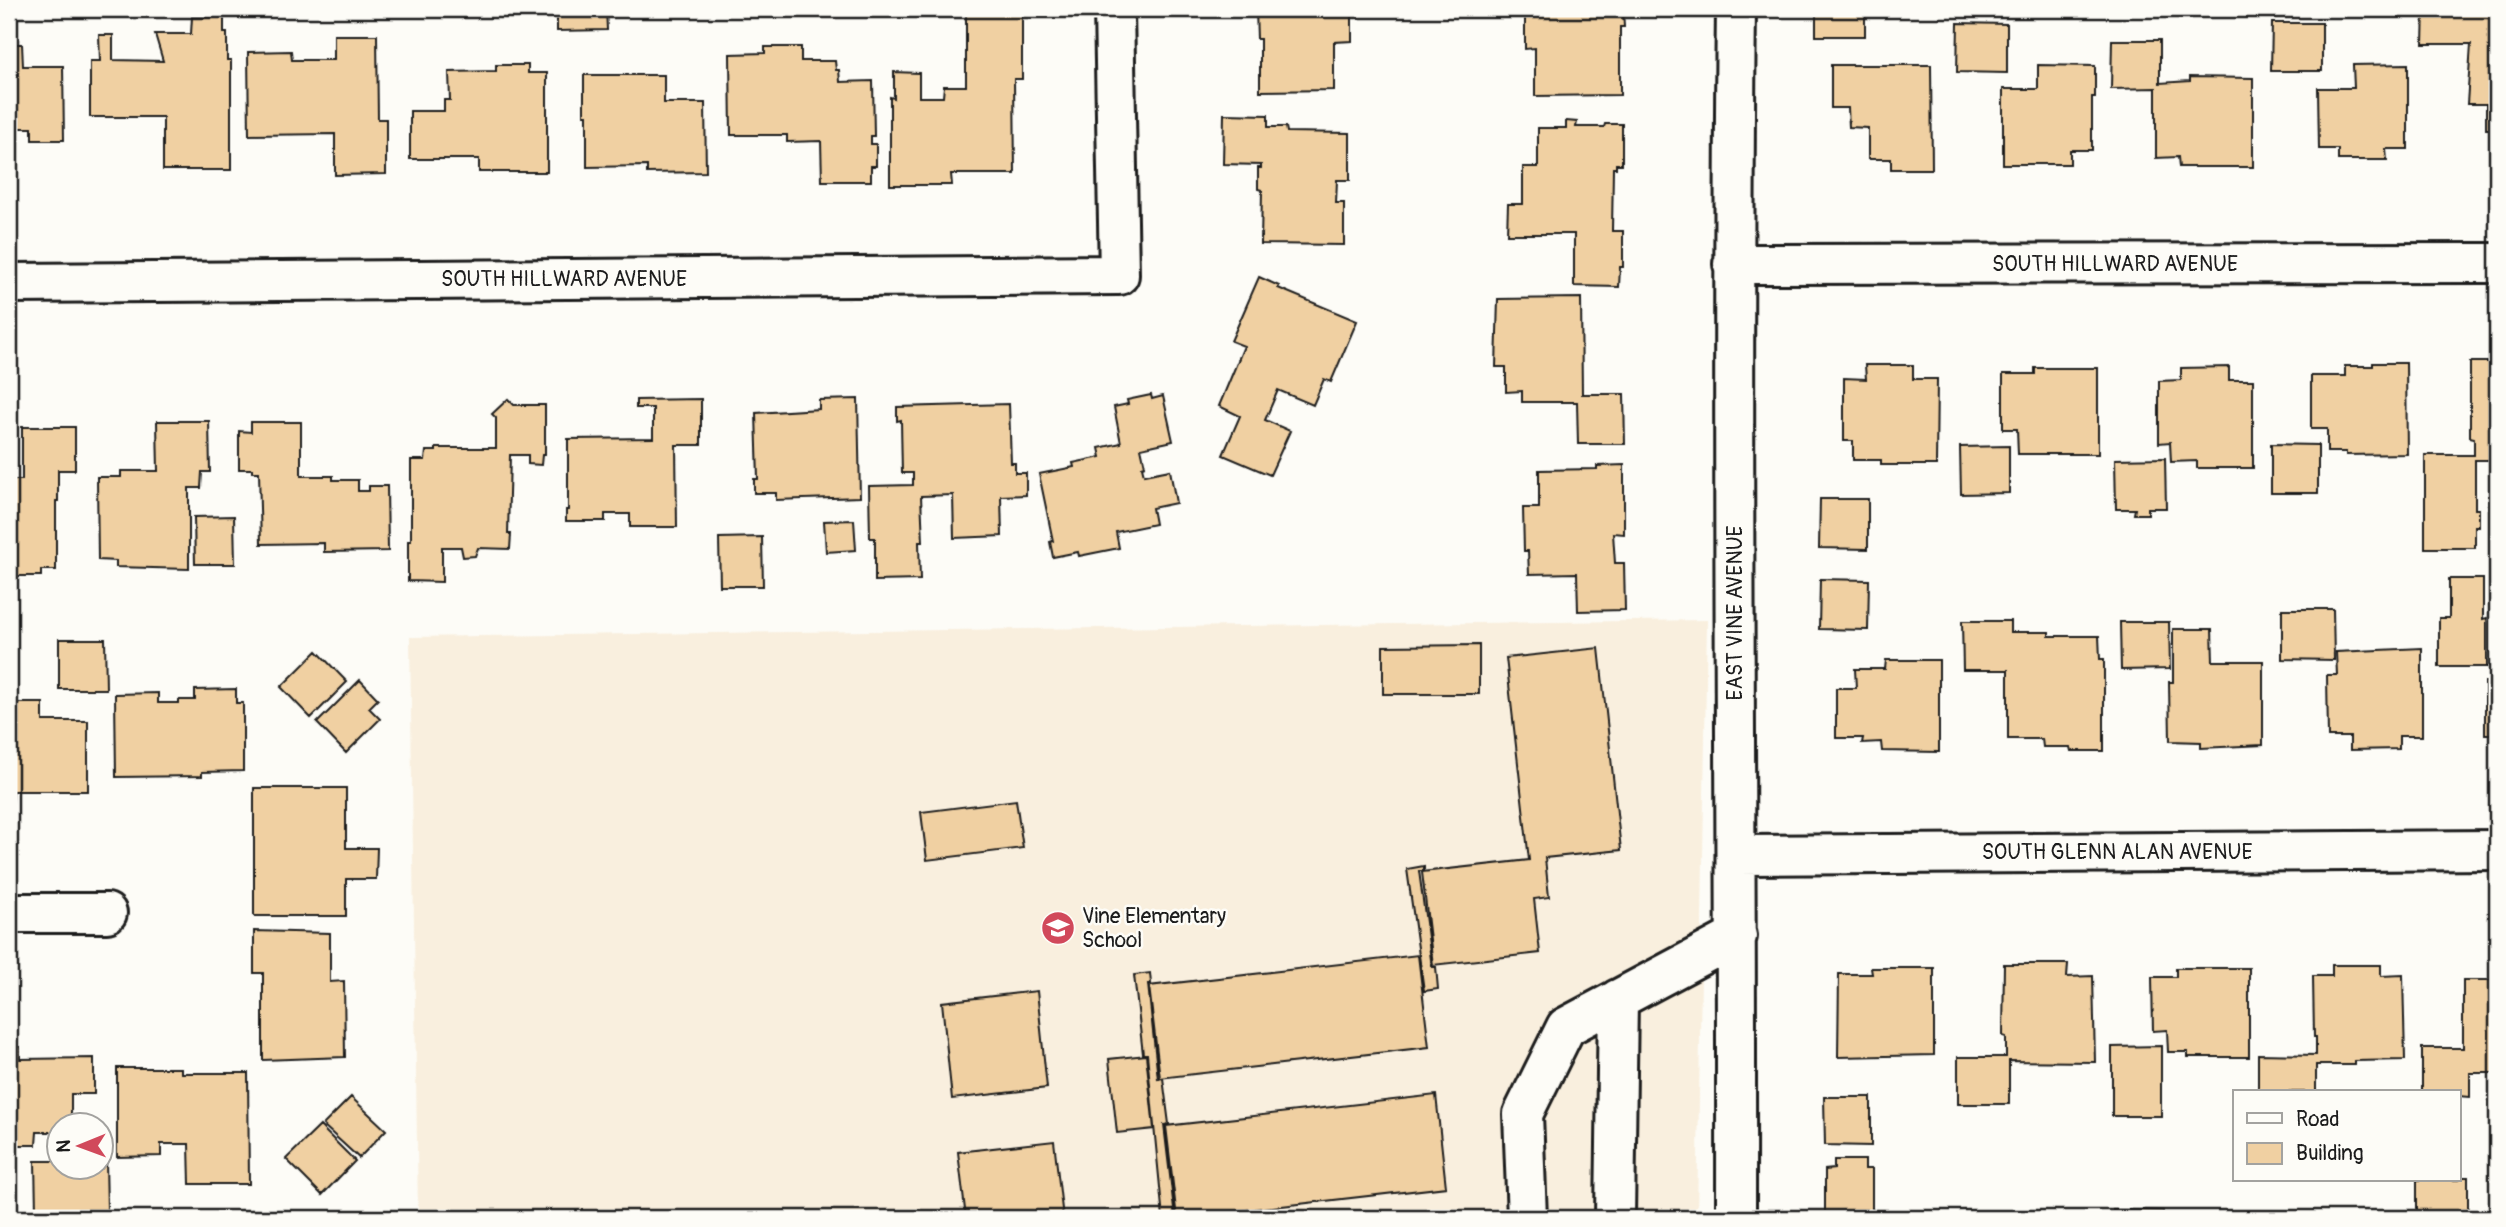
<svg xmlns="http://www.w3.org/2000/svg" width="2506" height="1227" viewBox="0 0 2506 1227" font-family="Pangolin,sans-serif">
	<rect width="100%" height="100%" fill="#fdfcf7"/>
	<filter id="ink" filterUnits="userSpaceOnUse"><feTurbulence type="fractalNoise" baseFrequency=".0143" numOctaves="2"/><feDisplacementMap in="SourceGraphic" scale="14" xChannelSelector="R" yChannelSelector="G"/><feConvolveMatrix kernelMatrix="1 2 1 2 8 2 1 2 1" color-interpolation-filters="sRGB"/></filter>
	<g filter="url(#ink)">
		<!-- built -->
		<path fill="#f9efde" d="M 1707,620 L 1697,1218 L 418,1218 L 410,637 Z"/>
		<!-- building -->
		<path fill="#f0d0a2" stroke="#1c1c1c" stroke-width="2" d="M 557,9 L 606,9 L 607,30 L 557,31 Z
			M 966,9 L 1022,9 L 1022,79 L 1014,79 L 1015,174 L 951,174 L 952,185 L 890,185 L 890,97 L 894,98 L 894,72 L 919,73 L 919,97 L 943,97 L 944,86 L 966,86 Z
			M 1213,9 L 1352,9 L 1352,41 L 1334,42 L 1334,90 L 1260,91 L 1260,39 L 1257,39 L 1256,10 L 1213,11 Z
			M 1525,9 L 1623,9 L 1624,27 L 1620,27 L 1620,95 L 1535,96 L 1535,48 L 1525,49 Z
			M 1816,9 L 1865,9 L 1865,36 L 1816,36 Z
			M 2424,9 L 2471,9 L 2471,14 L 2497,14 L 2497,129 L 2486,129 L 2486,104 L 2467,104 L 2471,44 L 2423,44 Z
			M 192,17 L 224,17 L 224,33 L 227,33 L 227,60 L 231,60 L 231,170 L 163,170 L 163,117 L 90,117 L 90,61 L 100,61 L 99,35 L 113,35 L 113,60 L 163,61 L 155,34 L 191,34 Z
			M 1958,23 L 2007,24 L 2007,73 L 1957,72 Z
			M 2272,23 L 2322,23 L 2322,71 L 2271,71 Z
			M 334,35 L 377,35 L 378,119 L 386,119 L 386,174 L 335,175 L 335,134 L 249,135 L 248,52 L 291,51 L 292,60 L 334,60 Z
			M 2112,40 L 2160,40 L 2160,83 L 2190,81 L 2190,77 L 2253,78 L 2253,167 L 2179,167 L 2178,157 L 2156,158 L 2156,88 L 2111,89 Z
			M 9,44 L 22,44 L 23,66 L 63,66 L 64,140 L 32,140 L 32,128 L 15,128 L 15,133 L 9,133 Z
			M 765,47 L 801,47 L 801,61 L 835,61 L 836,70 L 839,70 L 840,82 L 873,81 L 874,136 L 871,136 L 871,144 L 876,144 L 876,166 L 871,166 L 871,181 L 822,181 L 821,141 L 787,142 L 787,135 L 731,135 L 730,54 L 765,53 Z
			M 2408,64 L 2408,149 L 2386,149 L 2387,160 L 2338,160 L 2338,149 L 2319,149 L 2318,88 L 2354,88 L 2353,65 Z
			M 496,65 L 528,65 L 528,73 L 547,73 L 547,172 L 479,172 L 479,159 L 410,159 L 410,111 L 444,111 L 444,100 L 450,100 L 449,72 L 496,71 Z
			M 1831,65 L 1931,65 L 1932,169 L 1891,169 L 1891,159 L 1868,159 L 1868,128 L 1849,127 L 1848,108 L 1831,108 Z
			M 2038,65 L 2095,66 L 2095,97 L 2092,97 L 2092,150 L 2070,150 L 2070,164 L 2003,164 L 2003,89 L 2038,89 Z
			M 584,75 L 664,75 L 664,103 L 705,103 L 706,172 L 647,173 L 647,166 L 587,167 L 587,115 L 584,115 Z
			M 1224,114 L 1268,115 L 1268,127 L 1286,127 L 1287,132 L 1350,133 L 1350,180 L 1337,180 L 1336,203 L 1344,203 L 1344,245 L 1261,244 L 1262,190 L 1258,189 L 1258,168 L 1261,168 L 1261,165 L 1223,164 Z
			M 1566,121 L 1577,122 L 1576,127 L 1604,127 L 1605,124 L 1622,124 L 1622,164 L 1616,164 L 1616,168 L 1613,168 L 1612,231 L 1623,231 L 1623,267 L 1620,267 L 1619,287 L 1574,286 L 1574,234 L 1507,234 L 1508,204 L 1523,204 L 1523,167 L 1538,167 L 1538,128 L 1566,128 Z
			M 1259,277 L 1279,286 L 1278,288 L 1357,321 L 1331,382 L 1324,379 L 1313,405 L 1278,390 L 1265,420 L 1290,431 L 1270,475 L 1223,455 L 1240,416 L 1219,406 L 1244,346 L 1231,341 Z
			M 1581,298 L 1582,394 L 1624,394 L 1625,444 L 1578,444 L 1577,402 L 1522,402 L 1522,391 L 1506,392 L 1506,367 L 1496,367 L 1498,299 Z
			M 2470,362 L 2497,362 L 2497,460 L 2475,460 L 2475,509 L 2479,509 L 2479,526 L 2475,526 L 2475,548 L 2425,548 L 2425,455 L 2474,455 L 2474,438 L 2470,437 Z
			M 2373,363 L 2406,363 L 2407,454 L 2346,455 L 2346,452 L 2327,452 L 2327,429 L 2311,429 L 2311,376 L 2345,376 L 2345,366 L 2373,366 Z
			M 1865,365 L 1913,365 L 1913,379 L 1937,379 L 1936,465 L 1881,465 L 1881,460 L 1853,460 L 1853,441 L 1844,441 L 1844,378 L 1866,379 Z
			M 2229,367 L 2229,380 L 2253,380 L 2253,468 L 2197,468 L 2197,461 L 2171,462 L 2170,442 L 2159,443 L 2159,381 L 2181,380 L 2181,368 Z
			M 2035,368 L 2098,368 L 2098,454 L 2018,454 L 2017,429 L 2003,429 L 2003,374 L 2035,374 Z
			M 1151,395 L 1152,399 L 1163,396 L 1173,441 L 1141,448 L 1145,466 L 1142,467 L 1144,475 L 1170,470 L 1176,503 L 1152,508 L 1155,524 L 1116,532 L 1119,548 L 1079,556 L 1078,552 L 1053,557 L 1050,542 L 1053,541 L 1039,474 L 1074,467 L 1073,463 L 1101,457 L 1099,448 L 1121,443 L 1114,407 L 1128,404 L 1127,400 Z
			M 508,399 L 514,405 L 545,405 L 545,455 L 542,455 L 541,465 L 528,464 L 528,455 L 510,455 L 508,534 L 511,534 L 510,549 L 478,548 L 475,556 L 463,557 L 461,547 L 442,547 L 442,582 L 408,581 L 408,541 L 411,541 L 411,460 L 425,460 L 426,451 L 436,451 L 436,448 L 496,448 L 496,418 L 492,414 Z
			M 701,399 L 701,445 L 676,445 L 677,527 L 630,527 L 630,514 L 605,514 L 605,521 L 566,521 L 566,510 L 568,510 L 568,439 L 653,438 L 653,408 L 636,408 L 636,400 Z
			M 858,399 L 860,497 L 776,500 L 776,493 L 754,493 L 754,479 L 758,479 L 756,413 L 819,409 L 819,400 Z
			M 1009,404 L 1011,463 L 1015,463 L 1015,473 L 1026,473 L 1026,495 L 1001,496 L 1002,536 L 954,538 L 953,495 L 921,496 L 923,542 L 919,542 L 920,580 L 875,581 L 875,538 L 870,538 L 869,486 L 913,485 L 913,473 L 902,473 L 901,420 L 897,421 L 897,407 Z
			M 157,421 L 209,421 L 210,472 L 202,472 L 201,488 L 189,488 L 189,569 L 116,567 L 116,561 L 98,560 L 97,477 L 121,477 L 121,471 L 158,471 Z
			M 251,422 L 301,422 L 301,476 L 333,476 L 333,480 L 358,480 L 358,491 L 369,491 L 369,486 L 387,486 L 388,551 L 324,552 L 324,543 L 261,544 L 259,472 L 252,472 L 252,469 L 239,469 L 239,431 L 251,432 Z
			M 22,427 L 75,427 L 75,470 L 58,470 L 58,501 L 56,501 L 56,570 L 41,570 L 41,576 L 9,576 L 9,480 L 22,480 Z
			M 2271,444 L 2318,445 L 2318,493 L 2271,493 Z
			M 2009,446 L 2009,493 L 1961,494 L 1960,447 Z
			M 2165,458 L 2166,508 L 2148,508 L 2148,514 L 2134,514 L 2135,509 L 2116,509 L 2115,459 Z
			M 1624,465 L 1624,534 L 1613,533 L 1615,563 L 1624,563 L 1625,610 L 1578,611 L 1577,573 L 1529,574 L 1528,551 L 1524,551 L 1523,508 L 1539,508 L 1539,470 L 1597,469 L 1597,466 Z
			M 1820,499 L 1868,499 L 1868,549 L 1819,548 Z
			M 234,516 L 235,564 L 195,564 L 194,517 Z
			M 854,520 L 856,550 L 826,552 L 824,521 Z
			M 762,537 L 763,586 L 720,586 L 719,538 Z
			M 1820,579 L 1869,580 L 1868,630 L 1819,629 Z
			M 2449,579 L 2483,579 L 2483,619 L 2487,618 L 2487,667 L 2439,667 L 2439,618 L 2449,618 Z
			M 2282,609 L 2333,609 L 2334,660 L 2282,659 Z
			M 1962,621 L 2010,621 L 2010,632 L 2049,632 L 2049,636 L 2099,636 L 2100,659 L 2104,659 L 2104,751 L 2071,751 L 2070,747 L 2043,747 L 2042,739 L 2008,739 L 2008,670 L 1963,670 Z
			M 2120,622 L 2169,622 L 2170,669 L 2121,670 Z
			M 2173,629 L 2212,629 L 2213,661 L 2263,661 L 2263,745 L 2201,748 L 2201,742 L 2170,741 L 2169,682 L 2173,682 Z
			M 59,639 L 105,639 L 106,689 L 59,689 Z
			M 2493,644 L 2497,644 L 2497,734 L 2485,734 L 2485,682 L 2493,682 Z
			M 1479,645 L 1479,694 L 1383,694 L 1383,646 Z
			M 1599,648 L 1621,850 L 1545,858 L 1549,897 L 1534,899 L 1540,953 L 1433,965 L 1422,872 L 1529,860 L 1506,658 Z
			M 2422,648 L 2422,736 L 2399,736 L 2399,749 L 2350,750 L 2350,737 L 2328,737 L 2327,675 L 2337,675 L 2336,652 Z
			M 317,651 L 347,682 L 311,718 L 281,687 Z
			M 1886,660 L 1939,660 L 1939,752 L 1882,751 L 1881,742 L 1862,743 L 1863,738 L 1836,738 L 1836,688 L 1856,688 L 1855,669 L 1885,669 Z
			M 360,680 L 378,699 L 369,708 L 380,719 L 346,753 L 317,723 Z
			M 236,689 L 236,703 L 243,703 L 243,771 L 202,772 L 202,776 L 116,777 L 115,694 L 158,693 L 158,703 L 179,703 L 179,700 L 195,700 L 195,690 Z
			M 9,703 L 43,703 L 43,721 L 88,721 L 88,791 L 13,791 L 12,804 L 9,804 Z
			M 254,788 L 346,788 L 346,848 L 377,848 L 376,879 L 346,879 L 346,916 L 254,916 Z
			M 1016,800 L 1023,848 L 927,860 L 921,812 Z
			M 1424,866 L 1424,871 L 1419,871 L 1432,967 L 1436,967 L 1438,989 L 1424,991 L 1407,869 Z
			M 254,931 L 330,933 L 330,982 L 344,981 L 345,1057 L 263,1060 L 263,973 L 254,973 Z
			M 1418,955 L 1429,1047 L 1160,1078 L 1149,986 Z
			M 2004,964 L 2068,964 L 2067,977 L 2093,976 L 2095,1062 L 2009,1061 L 2009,1104 L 1958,1104 L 1958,1057 L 2006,1057 L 2006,1037 L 2003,1036 Z
			M 2332,965 L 2381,965 L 2381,976 L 2403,975 L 2405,1060 L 2355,1061 L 2355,1065 L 2316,1065 L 2316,1092 L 2258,1092 L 2258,1054 L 2316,1055 L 2316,1037 L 2314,1037 L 2313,976 L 2332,976 Z
			M 1871,968 L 1934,968 L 1934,1055 L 1838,1057 L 1839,974 L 1872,974 Z
			M 2176,968 L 2249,968 L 2249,1057 L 2188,1057 L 2188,1052 L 2168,1052 L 2167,1030 L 2153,1031 L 2152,977 L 2176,977 Z
			M 1150,973 L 1151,984 L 1148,984 L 1158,1079 L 1163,1078 L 1169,1124 L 1164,1125 L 1175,1218 L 1163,1218 L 1147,1054 L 1143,1054 L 1134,975 Z
			M 2463,980 L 2497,980 L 2497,1073 L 2470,1073 L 2470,1097 L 2459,1096 L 2459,1092 L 2422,1092 L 2422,1048 L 2463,1048 Z
			M 1037,991 L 1047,1088 L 952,1099 L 942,1002 Z
			M 2161,1046 L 2161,1116 L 2112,1116 L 2112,1047 Z
			M 9,1047 L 20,1047 L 20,1059 L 94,1058 L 94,1094 L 71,1094 L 71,1126 L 60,1126 L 60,1132 L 37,1132 L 36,1145 L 9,1145 Z
			M 1146,1055 L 1154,1129 L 1117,1133 L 1109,1059 Z
			M 117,1068 L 181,1068 L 181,1073 L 248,1073 L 249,1184 L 190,1184 L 189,1144 L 161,1144 L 161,1156 L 117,1157 Z
			M 1436,1095 L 1446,1187 L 1177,1218 L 1166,1126 Z
			M 351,1097 L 386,1130 L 359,1158 L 323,1125 Z
			M 1824,1097 L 1871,1097 L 1871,1146 L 1825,1145 Z
			M 320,1126 L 355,1161 L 322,1195 L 286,1159 Z
			M 1054,1141 L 1063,1218 L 966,1218 L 958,1152 Z
			M 102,1160 L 106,1160 L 107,1211 L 36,1211 L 35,1161 L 60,1161 L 60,1168 L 102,1168 Z
			M 1834,1160 L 1865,1160 L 1865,1169 L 1872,1169 L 1872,1218 L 1825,1218 L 1825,1170 L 1834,1169 Z
			M 2459,1177 L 2468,1177 L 2468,1218 L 2417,1218 L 2417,1180 L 2459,1180 Z
			M 2113,1210 L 2163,1211 L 2163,1218 L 2113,1218 Z"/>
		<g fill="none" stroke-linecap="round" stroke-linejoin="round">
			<!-- minor casing -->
			<g stroke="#1c1c1c" stroke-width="44">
				<path id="minor" d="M 1733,264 L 2497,263
					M 9,283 L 1119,275 L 1114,9
					M 1737,855 L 2497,850
					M 9,913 L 107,913
					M 1527,1218 L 1523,1114 L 1566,1027 L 1737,936
					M 1615,1218 L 1618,999
					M 1736,1218 C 1737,815 1731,412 1736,9"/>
			</g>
			<!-- minor -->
			<use href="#minor" stroke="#fdfcf7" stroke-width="38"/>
		</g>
	</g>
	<!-- icons -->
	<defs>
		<g id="school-disc" transform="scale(1.75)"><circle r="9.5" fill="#d1495b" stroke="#fdfcf7"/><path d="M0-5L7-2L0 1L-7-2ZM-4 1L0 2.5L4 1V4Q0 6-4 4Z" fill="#fff"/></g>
	</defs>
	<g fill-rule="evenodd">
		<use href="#school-disc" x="1058" y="928"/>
	</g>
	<g text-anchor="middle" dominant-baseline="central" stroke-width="5" stroke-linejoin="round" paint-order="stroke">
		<!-- street labels -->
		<g font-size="21" fill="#1c1c1c" stroke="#fdfcf7">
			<text x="2115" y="264">SOUTH HILLWARD AVENUE</text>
			<text x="564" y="279">SOUTH HILLWARD AVENUE</text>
			<text transform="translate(1735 613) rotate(-90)">EAST VINE AVENUE</text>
			<text x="2117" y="852">SOUTH GLENN ALAN AVENUE</text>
		</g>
		<!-- poi labels -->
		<g font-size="21" fill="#1c1c1c" stroke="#fdfcf7" text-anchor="start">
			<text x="1082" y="916">Vine Elementary<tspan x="1082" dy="24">School</tspan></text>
		</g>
	</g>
	<!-- margin -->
	<rect width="2506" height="1227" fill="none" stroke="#fdfcf7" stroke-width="35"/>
	<rect x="18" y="18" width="2471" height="1192" fill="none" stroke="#1c1c1c" stroke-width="2.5" filter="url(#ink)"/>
	<!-- legend -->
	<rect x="2233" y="1090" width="228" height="91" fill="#fdfcf7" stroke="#a3a29f" stroke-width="2"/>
	<rect x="2247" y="1113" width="35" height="10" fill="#fdfcf7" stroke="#a3a29f" stroke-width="2"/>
	<text x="2296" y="1126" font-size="21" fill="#1c1c1c">Road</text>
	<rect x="2247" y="1143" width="35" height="21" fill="#f0d0a2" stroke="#a3a29f" stroke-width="2"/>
	<text x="2296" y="1160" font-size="21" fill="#1c1c1c">Building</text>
	<!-- north arrow -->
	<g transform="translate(80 1146) rotate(269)"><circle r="33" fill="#fdfcf7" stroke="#a3a29f" stroke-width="2"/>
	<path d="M0-5L12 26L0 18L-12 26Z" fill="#d1495b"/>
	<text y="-10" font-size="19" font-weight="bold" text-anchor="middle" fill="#1c1c1c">N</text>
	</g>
</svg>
